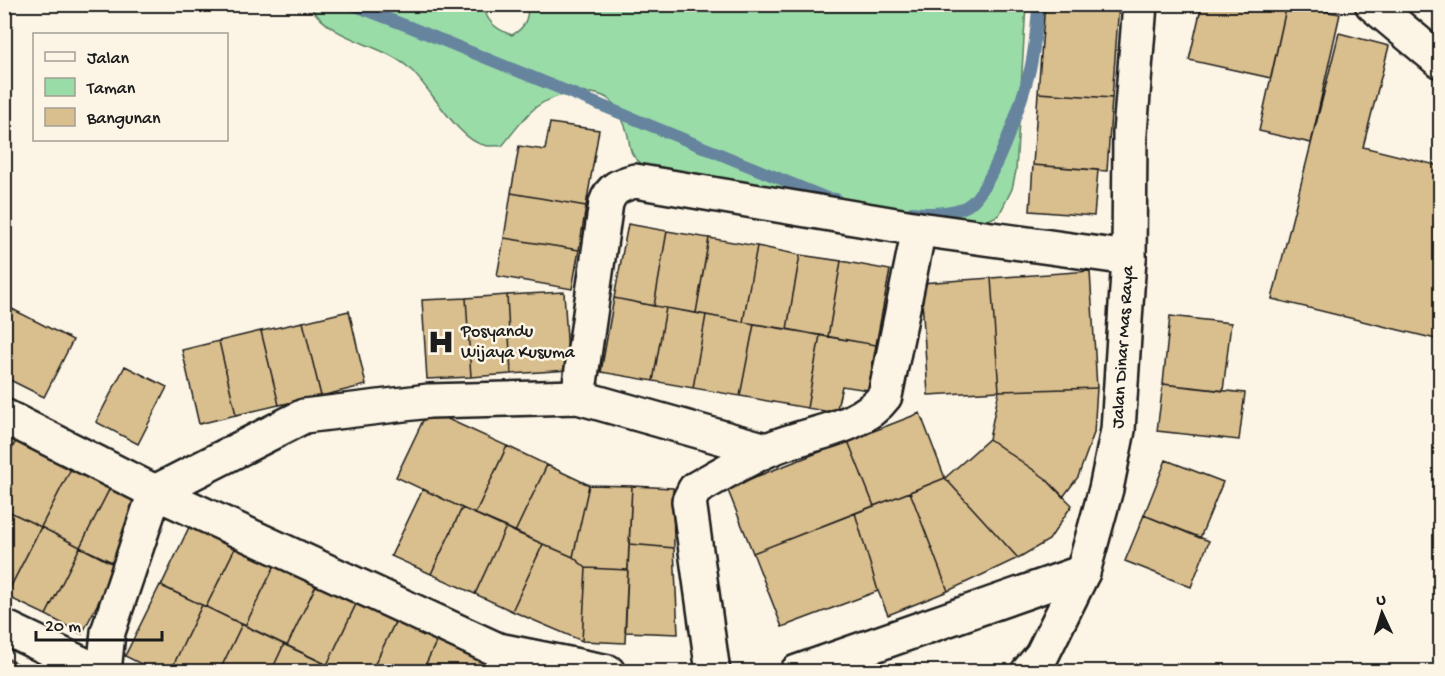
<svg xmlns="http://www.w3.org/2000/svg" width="1445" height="676" viewBox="0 0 1445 676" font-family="'Gochi Hand',sans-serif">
	<rect width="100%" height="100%" fill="#fcf5e5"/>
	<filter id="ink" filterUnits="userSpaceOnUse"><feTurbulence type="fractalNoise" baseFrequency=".0167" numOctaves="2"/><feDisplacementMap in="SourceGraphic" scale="12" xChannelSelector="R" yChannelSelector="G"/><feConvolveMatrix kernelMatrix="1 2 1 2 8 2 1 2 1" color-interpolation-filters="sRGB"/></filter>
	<g filter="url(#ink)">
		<!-- green -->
		<path fill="#99dca7" stroke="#5a7c62" stroke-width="1.5" d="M 309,5 L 484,5 C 485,21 497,30 512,35 C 525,28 528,19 528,5 L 1026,5 L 1016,171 L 1012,189 L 999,215 L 982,223 L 651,171 C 620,150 636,149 623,121 C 620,113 615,103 607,98 C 589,87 552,95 536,107 C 523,118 513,133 502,146 C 496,145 489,147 484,145 C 458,141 429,85 408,67 C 377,41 334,43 309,5 Z"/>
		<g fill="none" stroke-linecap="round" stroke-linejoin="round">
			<!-- stream -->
			<path stroke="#66849e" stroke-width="12" d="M 350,4 L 410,27 L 827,198 L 836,199
				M 912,212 C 925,214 955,213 967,206 C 992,192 1025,94 1031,65 C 1035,47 1036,28 1038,10 L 1036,4"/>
		</g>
		<!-- building -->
		<path fill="#d9be8e" stroke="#1c1c1c" stroke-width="1.5" d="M 1045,4 L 1119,4 L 1112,98 L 1038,93 Z
			M 1202,4 L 1287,4 L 1271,78 L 1189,60 Z
			M 1287,4 L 1340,14 L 1311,143 L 1259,131 Z
			M 1339,33 L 1389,46 L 1363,147 L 1440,166 L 1440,340 L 1272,299 Z
			M 1038,93 L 1112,98 L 1107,171 L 1033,165 Z
			M 550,123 L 599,130 L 586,206 L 511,193 L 519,146 L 545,150 Z
			M 1033,165 L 1098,170 L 1094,216 L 1030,211 Z
			M 511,193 L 586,206 L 579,250 L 504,238 Z
			M 628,224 L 667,231 L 654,306 L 614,298 Z
			M 667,231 L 709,238 L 696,313 L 654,306 Z
			M 504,238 L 579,250 L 572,289 L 497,276 Z
			M 709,238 L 757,246 L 743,322 L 696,313 Z
			M 757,246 L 800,255 L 787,329 L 743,322 Z
			M 800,255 L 841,261 L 828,337 L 787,329 Z
			M 841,261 L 890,270 L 876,345 L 828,337 Z
			M 1090,271 L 1097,388 L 999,391 L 991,278 Z
			M 991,278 L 999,391 L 928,395 L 921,283 Z
			M 564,292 L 569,370 L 511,374 L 507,295 Z
			M 507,295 L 511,374 L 471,377 L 466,298 Z
			M 466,298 L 471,377 L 427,379 L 422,300 Z
			M 614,298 L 666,308 L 653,381 L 601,372 Z
			M 4,305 L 12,309 L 4,324 Z
			M 666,308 L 706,315 L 693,388 L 653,381 Z
			M 12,309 L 73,340 L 44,397 L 4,377 L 4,324 Z
			M 349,311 L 366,385 L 321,396 L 303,322 Z
			M 706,315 L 754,324 L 740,396 L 693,388 Z
			M 1170,316 L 1231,323 L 1223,391 L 1163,384 Z
			M 303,322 L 321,396 L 279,405 L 261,331 Z
			M 754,324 L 820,335 L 807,408 L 740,396 Z
			M 261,331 L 279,405 L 236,415 L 219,341 Z
			M 820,335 L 876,345 L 868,390 L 842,386 L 836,413 L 807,408 Z
			M 219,341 L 236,415 L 199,424 L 182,350 Z
			M 125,366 L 167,387 L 138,444 L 96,422 Z
			M 1163,384 L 1245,393 L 1239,440 L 1157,431 Z
			M 1097,388 L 1094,433 L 1078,477 L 1063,497 L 1045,478 L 989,439 L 999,391 Z
			M 428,410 L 507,446 L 475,514 L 396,477 Z
			M 920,413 L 945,478 L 874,506 L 848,441 Z
			M 4,428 L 19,435 L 4,464 Z
			M 19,435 L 74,463 L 41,527 L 4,509 L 4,464 Z
			M 989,439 L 1045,478 L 1072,505 L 1049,540 L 1018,558 L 945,478 Z
			M 848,441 L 874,506 L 753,553 L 727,488 Z
			M 507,446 L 547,465 L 515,532 L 475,514 Z
			M 1166,460 L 1223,482 L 1200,538 L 1144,515 Z
			M 74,463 L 113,482 L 80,547 L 41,527 Z
			M 547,465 L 589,485 L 573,557 L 515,532 Z
			M 945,478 L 1018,558 L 948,591 L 910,492 Z
			M 113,482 L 145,498 L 112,562 L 80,547 Z
			M 589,485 L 632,486 L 628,570 L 586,568 L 573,557 Z
			M 632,486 L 673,488 L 674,548 L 629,544 Z
			M 423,489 L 462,508 L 431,574 L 391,556 Z
			M 910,492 L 948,591 L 888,615 L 878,591 L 855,513 Z
			M 462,508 L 506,527 L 475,594 L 431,574 Z
			M 4,509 L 41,527 L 6,596 L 4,596 Z
			M 855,513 L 878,591 L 782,627 L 753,553 Z
			M 1144,515 L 1209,541 L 1191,587 L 1125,561 Z
			M 192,521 L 238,542 L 206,607 L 161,586 Z
			M 41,527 L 80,547 L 46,615 L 6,596 Z
			M 506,527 L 543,544 L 512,611 L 475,594 Z
			M 238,542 L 277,561 L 245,626 L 206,607 Z
			M 543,544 L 573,557 L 586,568 L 582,641 L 512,611 Z
			M 629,544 L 674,548 L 678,634 L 625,632 Z
			M 80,547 L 117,566 L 82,634 L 46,615 Z
			M 277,561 L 318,581 L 287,646 L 245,626 Z
			M 586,568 L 628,570 L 625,643 L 582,641 Z
			M 318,581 L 358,600 L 327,665 L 287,646 Z
			M 160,585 L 202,605 L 170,672 L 157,672 L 125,656 Z
			M 358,600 L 397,618 L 371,672 L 341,672 L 327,665 Z
			M 202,605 L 242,624 L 219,672 L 170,672 Z
			M 397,618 L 438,638 L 422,672 L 371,672 Z
			M 242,624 L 284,644 L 271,672 L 219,672 Z
			M 438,638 L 486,660 L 481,672 L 422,672 Z
			M 284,644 L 324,663 L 320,672 L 271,672 Z
			M 4,657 L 35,672 L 4,672 Z
			M 324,663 L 327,665 L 341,672 L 320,672 Z"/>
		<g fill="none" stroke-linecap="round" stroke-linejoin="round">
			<!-- street casing -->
			<g stroke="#1c1c1c" stroke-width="38">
				<g id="street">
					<path d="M 1372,4 L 1440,61"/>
					<path d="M 578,397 L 606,203 C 611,188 620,185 635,181 L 919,229 L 1129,258"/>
					<path d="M 4,416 L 155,492 L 498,650 L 608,672"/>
					<path d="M 4,627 L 99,672"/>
					<path d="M 104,672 L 108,632 L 155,492 L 304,416 L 429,401 L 578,397 L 766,450"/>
					<path d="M 713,672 L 689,501 L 695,489 C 718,476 741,462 765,451 C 804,432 858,432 885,396 L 919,229"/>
					<path d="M 797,672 L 1083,572"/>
					<path id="s1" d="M 1028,672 L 1042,655 L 1083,572 L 1106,489 L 1118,430 L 1129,258 L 1130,133 L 1140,4"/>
				</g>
			</g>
			<!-- street -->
			<use href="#street" stroke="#fcf5e5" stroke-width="33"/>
		</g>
	</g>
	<!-- icons -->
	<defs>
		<g id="hospital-bare" transform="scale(2.07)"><path d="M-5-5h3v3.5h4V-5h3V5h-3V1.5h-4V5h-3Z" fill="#1c1c1c" stroke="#fcf5e5" stroke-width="2.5" paint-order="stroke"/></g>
	</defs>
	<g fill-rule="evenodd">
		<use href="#hospital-bare" x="441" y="342"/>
	</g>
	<g text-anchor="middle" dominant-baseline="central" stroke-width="5" stroke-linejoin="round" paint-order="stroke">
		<!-- poi labels -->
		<g font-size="18" fill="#1c1c1c" stroke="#fcf5e5" text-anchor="start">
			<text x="461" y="332">Posyandu<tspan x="461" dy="21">Wijaya Kusuma</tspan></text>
		</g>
		<!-- street labels -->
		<g font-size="18" fill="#1c1c1c" stroke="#fcf5e5">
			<text stroke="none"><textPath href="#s1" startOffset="344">Jalan Dinar Mas Raya</textPath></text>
		</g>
	</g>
	<!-- margin -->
	<rect width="1445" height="676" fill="none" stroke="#fcf5e5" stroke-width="24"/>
	<rect x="12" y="12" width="1421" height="652" fill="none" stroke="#1c1c1c" stroke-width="2" filter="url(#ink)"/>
	<!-- legend -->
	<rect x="33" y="33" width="195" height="108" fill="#fcf5e5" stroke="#a29e95" stroke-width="1.5"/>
	<rect x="45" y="52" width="30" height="9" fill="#fcf5e5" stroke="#a29e95" stroke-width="1.5"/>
	<text x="87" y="63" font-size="18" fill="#1c1c1c">Jalan</text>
	<rect x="45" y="78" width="30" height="18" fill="#99dca7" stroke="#a29e95" stroke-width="1.5"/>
	<text x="87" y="93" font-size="18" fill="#1c1c1c">Taman</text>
	<rect x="45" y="108" width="30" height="18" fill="#d9be8e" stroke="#a29e95" stroke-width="1.5"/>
	<text x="87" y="123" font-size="18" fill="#1c1c1c">Bangunan</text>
	<!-- north arrow -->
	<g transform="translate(1382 613) rotate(356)" stroke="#fcf5e5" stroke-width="4.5" paint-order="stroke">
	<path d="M0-4.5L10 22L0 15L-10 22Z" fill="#1c1c1c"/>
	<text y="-9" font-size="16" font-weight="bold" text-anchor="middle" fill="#1c1c1c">U</text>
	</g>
	<!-- scale -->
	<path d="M36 631v9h126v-9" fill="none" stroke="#1c1c1c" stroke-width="3"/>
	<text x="45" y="631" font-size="18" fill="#1c1c1c" stroke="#fcf5e5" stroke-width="4.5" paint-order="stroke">20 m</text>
</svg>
